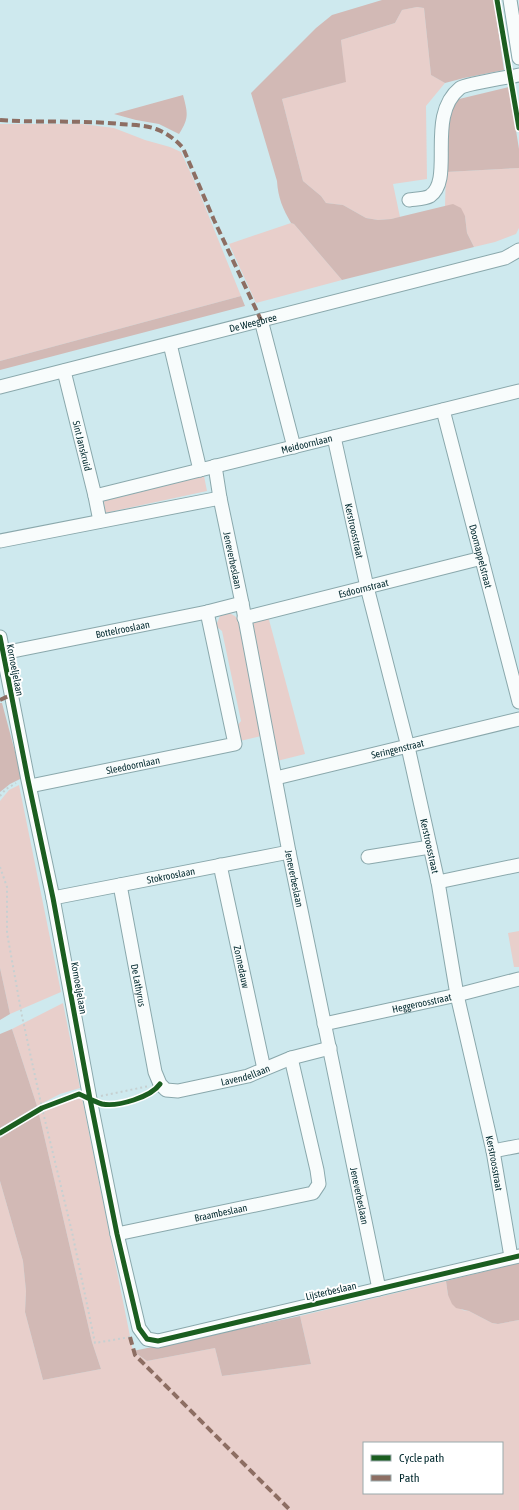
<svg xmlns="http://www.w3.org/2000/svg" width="519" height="1510" viewBox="0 0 519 1510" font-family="'Asap Condensed',sans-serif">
	<rect width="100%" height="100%" fill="#cee9ee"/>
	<!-- green -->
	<path fill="#e8cfcb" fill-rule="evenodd" d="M 417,7 L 424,8 L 431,75 L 445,83 L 426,106 L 427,179 L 393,184 L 400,217 L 391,219 L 378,220 L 366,218 L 343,205 L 326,203 L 321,196 L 303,181 L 282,99 L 345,82 L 341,40 L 395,23 L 402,10 Z
		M 0,124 L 82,124 L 114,128 L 145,140 L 170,147 L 181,152 L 197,187 L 241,296 L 0,361 Z
		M 519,168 L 519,228 L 516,234 L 495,242 L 474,247 L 467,233 L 465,216 L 445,206 L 446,172 Z
		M 291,223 L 294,224 L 342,280 L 256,303 L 229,244 Z
		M 204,476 L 207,491 L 105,513 L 104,501 Z
		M 229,613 L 235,616 L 239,621 L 261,736 L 240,741 L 237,726 L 241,721 L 222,631 L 217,627 L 217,623 L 220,616 Z
		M 268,616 L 305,754 L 277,761 L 250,621 Z
		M 19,785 L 61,992 L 10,1014 L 0,968 L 0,801 L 9,790 Z
		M 519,931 L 519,967 L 514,967 L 508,933 Z
		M 63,1003 L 80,1088 L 60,1094 L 37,1106 L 12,1029 Z
		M 82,1098 L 133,1351 L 147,1361 L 215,1348 L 222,1376 L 311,1364 L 300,1316 L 446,1281 L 448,1295 L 462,1310 L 469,1311 L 492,1323 L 498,1324 L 519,1320 L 519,1510 L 0,1510 L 0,1181 L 23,1261 L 26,1291 L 25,1312 L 43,1380 L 101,1369 L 92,1342 L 39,1114 L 63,1103 ZM 364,1443 L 502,1443 L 502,1493 L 364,1493 Z"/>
	<!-- forest -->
	<path fill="#d2b9b5" d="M 382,0 L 494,0 L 504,70 L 464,78 L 445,83 L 431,75 L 424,8 L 417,7 L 402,10 L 395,23 L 341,40 L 346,82 L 282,99 L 303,181 L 321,196 L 326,203 L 343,205 L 366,218 L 378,220 L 391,219 L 453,204 L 461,208 L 465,216 L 467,233 L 474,247 L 342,280 L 294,224 L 291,223 C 283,209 278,198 277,181 L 251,93 L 316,28 L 332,15 Z
		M 509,87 L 519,149 L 519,168 L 446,172 L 445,112 L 455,100 Z
		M 183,95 C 188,114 189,118 179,134 L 159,124 L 136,120 L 114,114 Z
		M 241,296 L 245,306 L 0,370 L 0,361 Z
		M 0,703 L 2,703 L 22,778 L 10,784 L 0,792 Z
		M 0,968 L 10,1014 L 0,1020 Z
		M 12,1029 L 37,1106 L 0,1128 L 0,1034 Z
		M 39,1114 L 92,1342 L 101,1369 L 43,1380 L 25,1312 L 26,1291 L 23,1261 L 0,1181 L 0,1138 Z
		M 519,1263 L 519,1320 L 498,1324 L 492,1323 L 469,1311 L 456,1308 L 452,1304 L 448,1295 L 446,1281 Z
		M 300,1316 L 311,1364 L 222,1376 L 215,1348 L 147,1361 L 133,1351 Z"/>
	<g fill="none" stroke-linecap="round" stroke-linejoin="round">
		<!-- minor casing -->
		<g stroke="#8aa8ac" stroke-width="15">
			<g id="minor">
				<path d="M 510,0 L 519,58"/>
				<path d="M 409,200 C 415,199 425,199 430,196 C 455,179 425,116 460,88 C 465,84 509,77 519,75"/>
				<path d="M 261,320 L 294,447"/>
				<path d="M 170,344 L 200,470"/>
				<path id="s1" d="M 64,371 L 95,496 L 100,521"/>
				<path id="s2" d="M 0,387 L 505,258 L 519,250"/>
				<path id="s3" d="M 443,410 L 519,702"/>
				<path id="s4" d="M 334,437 L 367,587 L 408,747 L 438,882 L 457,995 L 493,1151 L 511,1257"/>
				<path id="s5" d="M 215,466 L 220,498 L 242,603 L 289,852 L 379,1289"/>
				<path id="s6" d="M 95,496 L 519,391"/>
				<path d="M 0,541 L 220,498"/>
				<path id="s7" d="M 244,618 L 482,558"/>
				<path d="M 0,637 L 28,780 L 53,898 L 90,1099 L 117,1234 L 139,1328 L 147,1339 L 158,1341 L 519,1256"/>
				<path id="s8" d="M 3,653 L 207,612 L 242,603"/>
				<path id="s9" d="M 276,778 L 519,719"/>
				<path id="s10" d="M 30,786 L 235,744 L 207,612"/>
				<path d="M 368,857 L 430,847"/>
				<path id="s11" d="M 220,865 L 264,1069"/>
				<path d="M 438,882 L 519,865"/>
				<path id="s12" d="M 120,885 L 155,1072 L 160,1084 L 166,1090 L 178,1091 L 248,1076 L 291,1058 L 330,1048"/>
				<path id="s13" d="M 53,898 L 289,852"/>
				<path id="s14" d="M 324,1024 L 457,995 L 519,979"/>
				<path d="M 493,1151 L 519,1146"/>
				<path id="s15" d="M 117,1234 L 313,1193 L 319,1184 L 317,1170 L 291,1058"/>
			</g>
		</g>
		<!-- path -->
		<path stroke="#c6d0d1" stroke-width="2" stroke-dasharray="2 3" stroke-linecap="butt" d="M 0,796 L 6,789 L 16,783
			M 0,867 L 7,887 L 7,933 L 22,1016 L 42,1108 L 72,1232 L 95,1343 L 130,1337
			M 101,1096 L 149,1086"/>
		<!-- minor -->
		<use href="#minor" stroke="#f8fcfc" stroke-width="13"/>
		<!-- quiet -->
		<path stroke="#8d6e63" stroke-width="4" stroke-dasharray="8 4" stroke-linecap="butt" d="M 0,120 C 40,123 80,120 120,124 C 131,125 145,125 156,129 C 167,133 176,140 183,148 L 214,220 L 261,320
			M 0,700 L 11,695
			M 130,1337 L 135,1355 L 290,1510"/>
		<!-- cycleway casing -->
		<g stroke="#fff" stroke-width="8">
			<path id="cycleway" d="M 497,0 L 519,128
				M 0,637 L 28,780 L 53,898 L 90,1099 L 117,1234 L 139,1328 L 147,1339 L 158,1341 L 519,1256
				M 0,1133 L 42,1108 L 79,1094 C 86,1097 95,1102 102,1104 C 118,1107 151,1097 160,1084"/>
		</g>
		<!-- cycleway -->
		<use href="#cycleway" stroke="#1b5e20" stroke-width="5"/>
	</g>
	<g text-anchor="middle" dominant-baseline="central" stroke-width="4" stroke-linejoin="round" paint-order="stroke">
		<!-- street labels -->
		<g font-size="10" fill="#01282d" stroke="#fff">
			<text stroke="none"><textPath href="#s2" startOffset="261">De Weegbree</textPath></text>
			<text stroke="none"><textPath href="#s6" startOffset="218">Meidoornlaan</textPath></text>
			<text stroke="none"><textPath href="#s1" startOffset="77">Sint Janskruid</textPath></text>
			<text stroke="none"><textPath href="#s4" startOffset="96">Kerstroosstraat</textPath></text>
			<text stroke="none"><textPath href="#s3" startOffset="151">Doornappelstraat</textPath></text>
			<text stroke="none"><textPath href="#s5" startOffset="96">Jeneverbeslaan</textPath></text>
			<text stroke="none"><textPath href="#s7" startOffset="123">Esdoornstraat</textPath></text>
			<text stroke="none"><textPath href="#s8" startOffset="122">Bottelrooslaan</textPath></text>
			<text transform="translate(15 670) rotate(79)">Kornoeljelaan</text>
			<text stroke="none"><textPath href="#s9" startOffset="125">Seringenstraat</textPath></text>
			<text stroke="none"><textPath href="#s10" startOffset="105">Sleedoornlaan</textPath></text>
			<text stroke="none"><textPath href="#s4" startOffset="420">Kerstroosstraat</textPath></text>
			<text stroke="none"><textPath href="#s13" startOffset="120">Stokrooslaan</textPath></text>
			<text stroke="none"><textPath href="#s5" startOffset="420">Jeneverbeslaan</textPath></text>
			<text stroke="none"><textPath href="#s11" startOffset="104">Zonnedauw</textPath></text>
			<text stroke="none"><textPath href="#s12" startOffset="102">De Lathyrus</textPath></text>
			<text transform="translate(79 988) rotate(80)">Kornoeljelaan</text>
			<text stroke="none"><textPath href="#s14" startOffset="100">Heggeroosstraat</textPath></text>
			<text stroke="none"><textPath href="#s12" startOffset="293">Lavendellaan</textPath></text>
			<text stroke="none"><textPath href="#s4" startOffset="744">Kerstroosstraat</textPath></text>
			<text stroke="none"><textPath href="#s5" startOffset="744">Jeneverbeslaan</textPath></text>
			<text stroke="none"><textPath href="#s15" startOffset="106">Braambeslaan</textPath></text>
			<text transform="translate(331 1291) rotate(-13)">Lijsterbeslaan</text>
		</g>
	</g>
	<!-- legend -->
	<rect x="363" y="1442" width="140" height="52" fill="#ffffff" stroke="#99a9ab"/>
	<rect x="371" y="1455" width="20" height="6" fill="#1b5e20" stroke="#99a9ab"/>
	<text x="399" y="1462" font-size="12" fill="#01282d">Cycle path</text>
	<rect x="371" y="1475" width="20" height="6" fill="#8d6e63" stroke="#99a9ab"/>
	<text x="399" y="1482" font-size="12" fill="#01282d">Path</text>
</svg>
